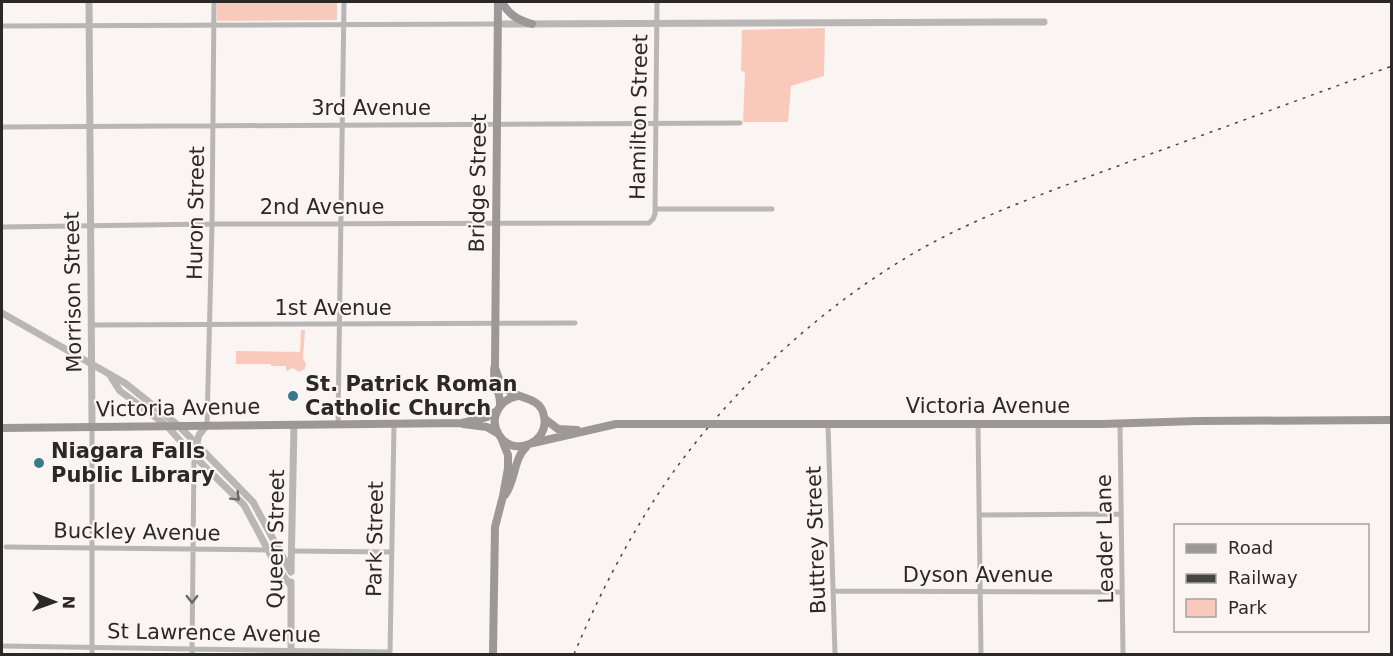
<svg xmlns="http://www.w3.org/2000/svg" width="1393" height="656" viewBox="0 0 1393 656" font-family="'DejaVu Sans',sans-serif">
	<rect width="100%" height="100%" fill="#faf4f2"/>
	<!-- green -->
	<path fill="#f9cabc" d="M 217,2 L 337,2 L 337,20 L 217,21 Z
		M 825,28 L 824,76 L 791,86 L 788,122 L 743,122 L 745,72 L 741,71 L 742,30 Z
		M 301,330 L 305,330 L 303,359 L 306,363 L 305,369 L 299,372 L 293,368 L 286,371 L 286,366 L 271,366 L 271,364 L 236,364 L 236,351 L 300,352 Z"/>
	<g fill="none" stroke-linecap="round" stroke-linejoin="round">
		<!-- minor -->
		<path stroke="#b9b7b6" stroke-width="5" d="M 2,26 L 497,24
			M 2,127 L 740,123
			M 655,209 L 772,209
			M 2,227 L 212,224 L 649,223 L 653,219 L 655,214 L 657,2
			M 90,325 L 575,323
			M 828,424 L 835,654
			M 978,424 L 981,654
			M 1120,424 L 1123,654
			M 207,425 L 212,224 L 214,2
			M 338,425 L 344,2
			M 92,427 L 92,654
			M 979,515 L 1120,514
			M 6,547 L 268,550
			M 292,551 L 392,552
			M 835,591 L 1122,592
			M 2,646 L 390,652
			M 192,654 L 194,456
			M 390,654 L 394,425"/>
		<!-- tertiary -->
		<path stroke="#b9b7b6" stroke-width="7" d="M 89,2 L 92,427
			M 497,24 L 1044,22
			M 2,313 L 125,383 L 179,426 L 253,502 L 291,572
			M 111,377 L 120,391 L 166,425 L 194,456 L 244,505 L 277,567 L 291,586
			M 197,443 L 199,435 L 207,425
			M 291,571 L 294,425
			M 291,654 L 291,582"/>
		<!-- secondary -->
		<path stroke="#9b9897" stroke-width="8" d="M 498,2 L 495,365 C 491,380 501,391 500,406
			M 502,2 C 509,15 518,20 532,24
			M 495,367 C 497,374 499,382 505,388 C 517,400 540,395 544,416 C 550,443 513,458 499,435 C 488,418 500,399 518,396
			M 545,419 L 558,429 L 577,430
			M 463,424 L 487,427 L 497,433
			M 785,424 L 1102,424 L 1197,421 L 1392,420
			M 2,428 L 462,423 L 487,417 L 497,411
			M 533,443 L 616,424 L 688,424
			M 505,495 C 516,480 513,459 527,446
			M 493,654 L 495,527 L 503,496 L 508,468 L 508,455 L 502,440"/>
		<!-- rail -->
		<path stroke="#474544" stroke-width="1.5" stroke-dasharray="3 6" stroke-linecap="butt" d="M 574,654 C 594,607 616,562 643,518 C 708,409 818,305 930,244 C 995,209 1065,186 1134,160 C 1220,129 1306,97 1392,66"/>
		<!-- secondary-bridge -->
		<path stroke="#9b9897" stroke-width="8" d="M 688,424 L 785,424"/>
	</g>
	<!-- one-way arrows -->
	<defs><path id="oneway-chevron" d="M-2-3.5L2.5 0L-2 3.5" fill="none" stroke-width="1.6" stroke-linecap="round" stroke-linejoin="round" transform="scale(1.5)"/></defs>
	<g stroke="#6a6868">
		<use href="#oneway-chevron" transform="translate(236 497) rotate(45)"/>
		<use href="#oneway-chevron" transform="translate(192 599) rotate(90)"/>
	</g>
	<!-- markers -->
	<g fill="#377a8b" stroke="#faf4f2" stroke-width="2">
		<circle cx="293" cy="396" r="6"/>
		<circle cx="39" cy="463" r="6"/>
	</g>
	<g text-anchor="middle" dominant-baseline="central" stroke-width="4.5" stroke-linejoin="round" paint-order="stroke">
		<!-- street labels -->
		<g font-size="21" fill="#2a2828" stroke="#faf4f2">
			<text x="371" y="108">3rd Avenue</text>
			<text transform="translate(639 117) rotate(-89)">Hamilton Street</text>
			<text transform="translate(478 183) rotate(-89)">Bridge Street</text>
			<text x="322" y="207">2nd Avenue</text>
			<text transform="translate(196 213) rotate(-89)">Huron Street</text>
			<text transform="translate(73 292) rotate(-91)">Morrison Street</text>
			<text x="333" y="308">1st Avenue</text>
			<text x="988" y="406">Victoria Avenue</text>
			<text transform="translate(178 408) rotate(-1)">Victoria Avenue</text>
			<text transform="translate(137 532) rotate(1)">Buckley Avenue</text>
			<text transform="translate(276 539) rotate(-89)">Queen Street</text>
			<text transform="translate(375 539) rotate(-89)">Park Street</text>
			<text transform="translate(1105 539) rotate(-91)">Leader Lane</text>
			<text transform="translate(816 540) rotate(-92)">Buttrey Street</text>
			<text x="978" y="575">Dyson Avenue</text>
			<text transform="translate(214 633) rotate(1)">St Lawrence Avenue</text>
		</g>
		<!-- poi labels -->
		<g font-size="21" font-weight="bold" fill="#2a2828" stroke="#faf4f2" text-anchor="start">
			<text x="305" y="384">St. Patrick Roman<tspan x="305" dy="24">Catholic Church</tspan></text>
			<text x="51" y="451">Niagara Falls<tspan x="51" dy="24">Public Library</tspan></text>
		</g>
	</g>
	<!-- border -->
	<rect width="1393" height="656" fill="none" stroke="#2a2828" stroke-width="6"/>
	<!-- legend -->
	<rect x="1174" y="524" width="195" height="108" fill="#faf4f2" stroke="#a7a2a1" stroke-width="1.5"/>
	<rect x="1186" y="544" width="30" height="9" fill="#9b9897" stroke="#a7a2a1" stroke-width="1.5"/>
	<text x="1228" y="554" font-size="18" fill="#2a2828">Road</text>
	<rect x="1186" y="574" width="30" height="9" fill="#474544" stroke="#a7a2a1" stroke-width="1.5"/>
	<text x="1228" y="584" font-size="18" fill="#2a2828">Railway</text>
	<rect x="1186" y="599" width="30" height="18" fill="#f9cabc" stroke="#a7a2a1" stroke-width="1.5"/>
	<text x="1228" y="614" font-size="18" fill="#2a2828">Park</text>
	<!-- north arrow -->
	<g transform="translate(54 602) rotate(91)" stroke="#faf4f2" stroke-width="4.5" paint-order="stroke">
	<path d="M0-4.5L10 22L0 15L-10 22Z" fill="#2a2828"/>
	<text y="-9" font-size="16" font-weight="bold" text-anchor="middle" fill="#2a2828">N</text>
	</g>
</svg>
